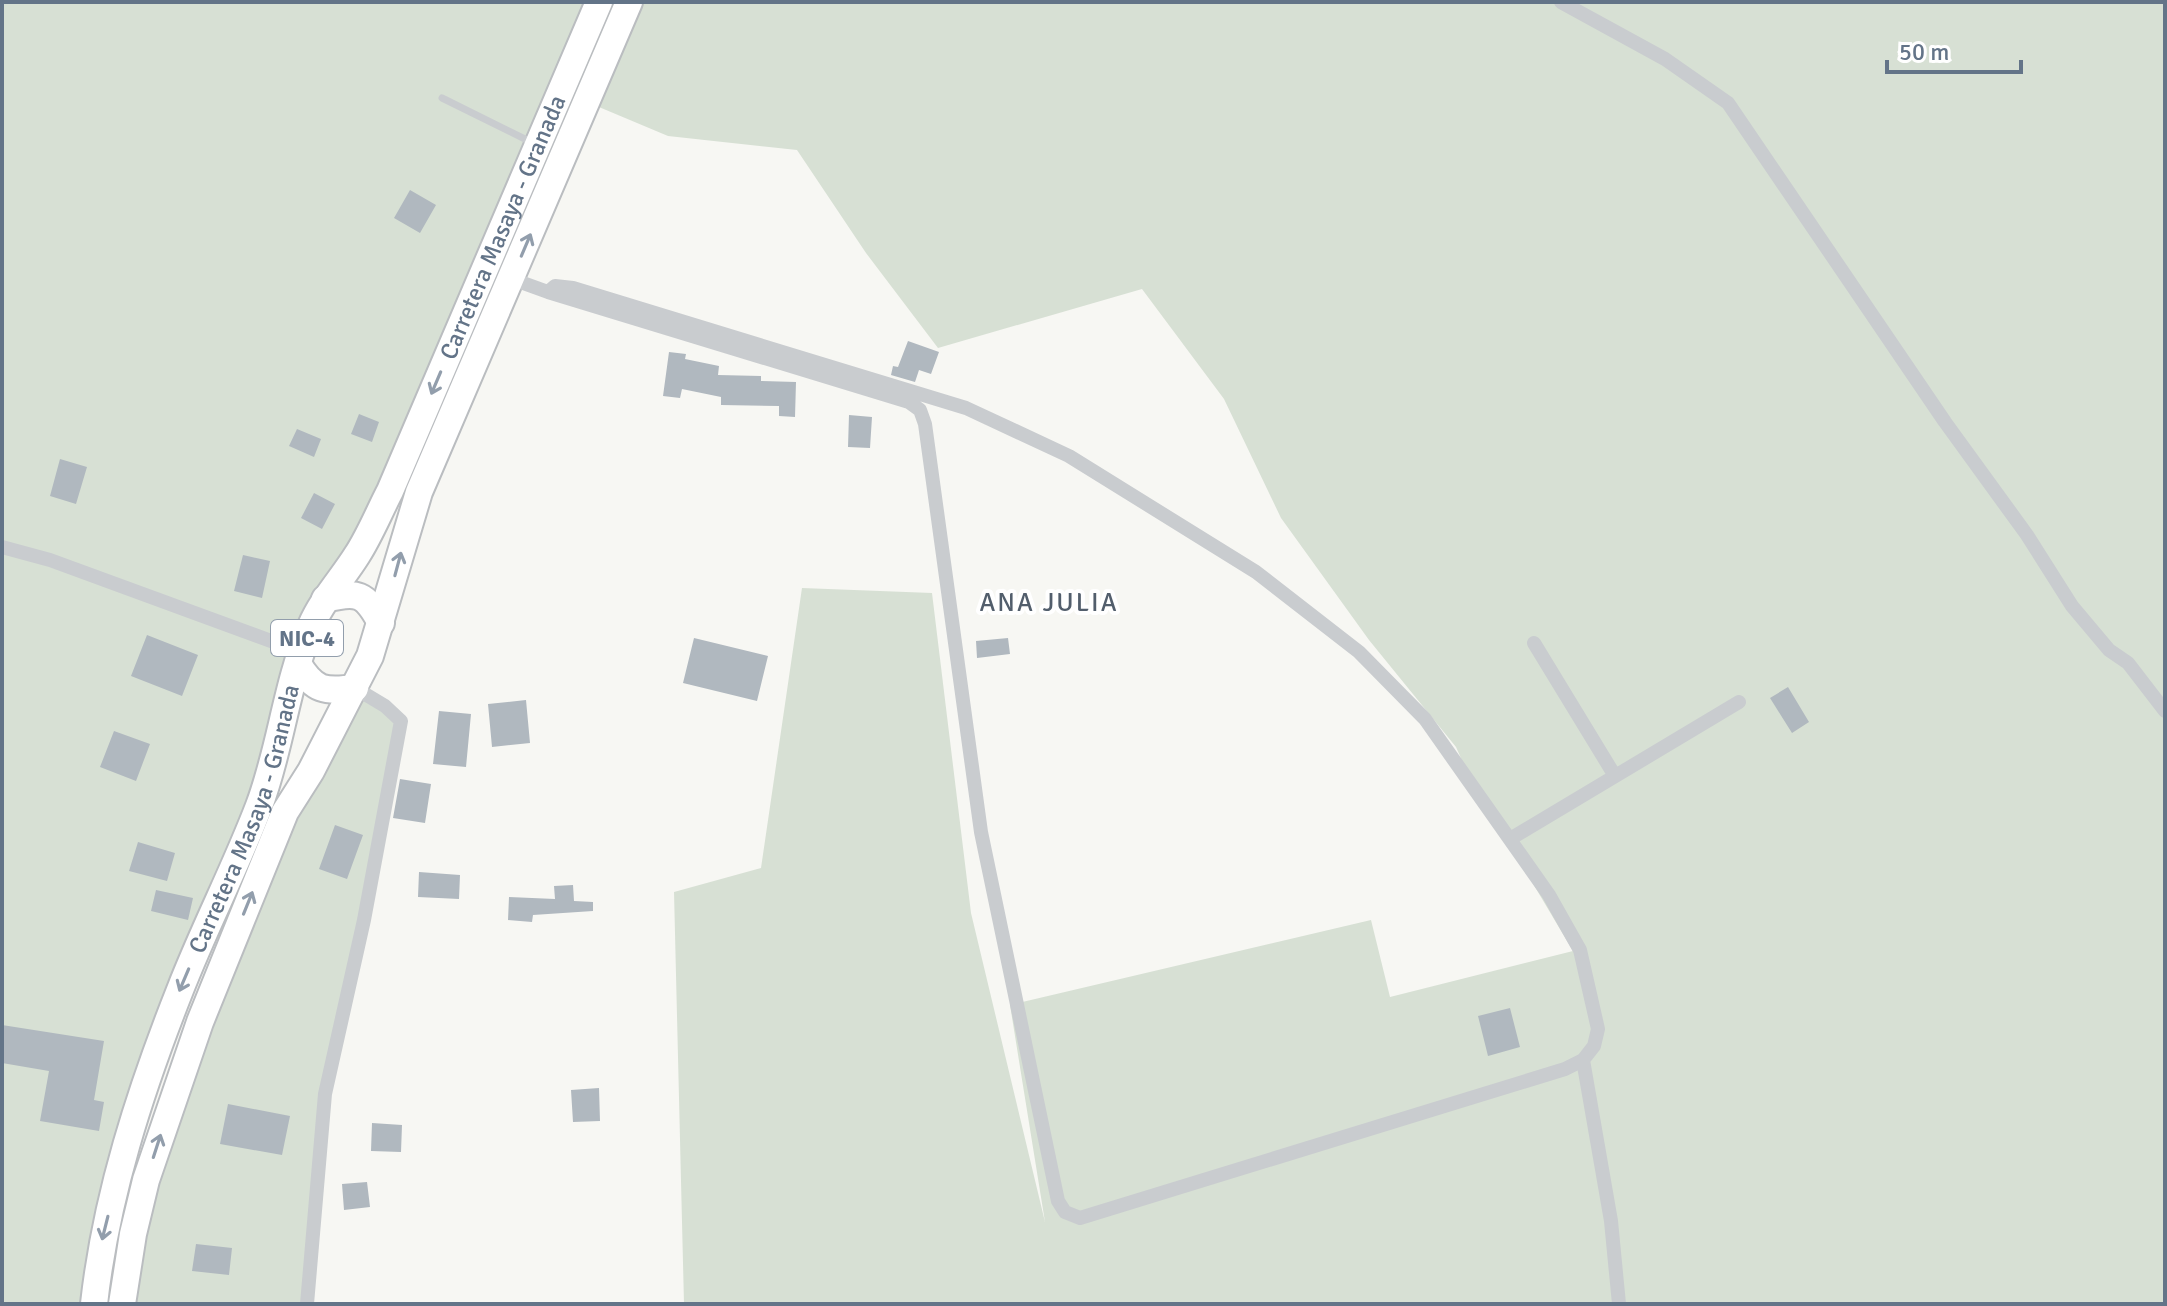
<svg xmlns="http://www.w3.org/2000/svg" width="2167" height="1306" viewBox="0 0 2167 1306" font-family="Signika,sans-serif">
	<rect width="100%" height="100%" fill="#f7f7f3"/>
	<!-- green -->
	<path fill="#d7e0d4" d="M 2,2 L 584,2 L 376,502 L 301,652 L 180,990 L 94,1304 L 2,1304 Z
		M 629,2 L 2165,2 L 2165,1304 L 684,1304 L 674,892 L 761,868 L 802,588 L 932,593 L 971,913 L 1045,1222 L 1010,1005 L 1371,920 L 1390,997 L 1573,951 L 1468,774 L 1456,747 L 1369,640 L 1281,518 L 1224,399 L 1142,289 L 938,348 L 866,253 L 797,150 L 668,136 L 587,102 Z
		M 355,688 L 401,721 L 325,1094 L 307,1304 L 122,1304 L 200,1022 Z"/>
	<!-- building -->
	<path fill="#b0b8bf" d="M 410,190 L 436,205 L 420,233 L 394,218 Z
		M 908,341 L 939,352 L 931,374 L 919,370 L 915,382 L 891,375 L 893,366 L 898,367 Z
		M 669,352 L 686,354 L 685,359 L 719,366 L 718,375 L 761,376 L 761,381 L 796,382 L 795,417 L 779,416 L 779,406 L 721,405 L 721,397 L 682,389 L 680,398 L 663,396 Z
		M 359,414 L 379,422 L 372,442 L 351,434 Z
		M 849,415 L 872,417 L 870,448 L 848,447 Z
		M 297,429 L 321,439 L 314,457 L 289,446 Z
		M 60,459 L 87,467 L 76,504 L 50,496 Z
		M 314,493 L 335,504 L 322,529 L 301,518 Z
		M 243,555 L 270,561 L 262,598 L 234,591 Z
		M 147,635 L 198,655 L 182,696 L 131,676 Z
		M 694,638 L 768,656 L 757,701 L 683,683 Z
		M 1008,638 L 1010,654 L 977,658 L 976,641 Z
		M 1788,687 L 1809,722 L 1792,733 L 1770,698 Z
		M 526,700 L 530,743 L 492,747 L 488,704 Z
		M 439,711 L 471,714 L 466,767 L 433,764 Z
		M 114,731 L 150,744 L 136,781 L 100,767 Z
		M 400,779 L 431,784 L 425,823 L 393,818 Z
		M 335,825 L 363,835 L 347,879 L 319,869 Z
		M 138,842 L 175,853 L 167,881 L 129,871 Z
		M 419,872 L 460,875 L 459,899 L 418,897 Z
		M 573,885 L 574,901 L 593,902 L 593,911 L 533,915 L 532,922 L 508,920 L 509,897 L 555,899 L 554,886 Z
		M 156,890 L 193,898 L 188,920 L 151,911 Z
		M 1510,1008 L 1520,1047 L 1488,1056 L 1478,1016 Z
		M 2,1025 L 104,1041 L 94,1100 L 104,1102 L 99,1131 L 40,1121 L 49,1071 L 2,1063 Z
		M 599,1088 L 600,1121 L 573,1122 L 571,1090 Z
		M 228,1104 L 290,1116 L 282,1155 L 220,1144 Z
		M 372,1123 L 402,1125 L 401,1152 L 371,1151 Z
		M 367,1182 L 370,1207 L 344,1210 L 342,1184 Z
		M 196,1244 L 232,1248 L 229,1275 L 192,1271 Z"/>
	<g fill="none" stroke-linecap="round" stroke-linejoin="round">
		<!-- highway casing -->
		<g stroke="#babdc0" stroke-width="30">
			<g id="highway">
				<path d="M 325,599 C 358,591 365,593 381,623"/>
				<path d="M 298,664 C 314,691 325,692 355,688"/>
				<path id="s1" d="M 94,1304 C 106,1196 140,1091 180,990 C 204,928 235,869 259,806 C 281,748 286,684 311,626 C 322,600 342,579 357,555 C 370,535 379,512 390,491 L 599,2"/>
				<path d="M 122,1304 L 133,1234 L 146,1180 L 200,1022 L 285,812 L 311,771 L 370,656 L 419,492 L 629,2"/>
			</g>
		</g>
		<!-- lane -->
		<path stroke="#c9cccf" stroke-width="7" d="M 442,98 L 533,143"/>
		<!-- street -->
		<path stroke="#c9cccf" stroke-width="14" d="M 1561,2 L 1665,59 L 1728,103 L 1945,422 L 2027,535 L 2072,606 L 2109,650 L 2128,663 L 2165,711
			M 512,279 L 548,292 L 909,402 L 920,410 L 925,424 L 981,832 L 1058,1201 L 1065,1212 L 1080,1218 L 1565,1069 L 1583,1060 L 1594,1046 L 1598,1029 L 1580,950 L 1549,895 L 1425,719 L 1359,652 L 1256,572 L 1069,456 L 966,408 L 573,288 L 555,286 L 548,292
			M 2,547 L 50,560 L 301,652
			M 1534,643 L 1615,776
			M 1510,839 L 1739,702
			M 1583,1060 L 1611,1221 L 1619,1304
			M 307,1304 L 325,1094 L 364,920 L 401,721 L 385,706 L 355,688"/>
		<!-- highway -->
		<use href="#highway" stroke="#fff" stroke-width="26"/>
	</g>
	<!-- one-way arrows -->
	<defs><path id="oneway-shaft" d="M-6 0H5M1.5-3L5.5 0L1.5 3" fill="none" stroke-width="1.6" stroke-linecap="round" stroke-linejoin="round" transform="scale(2)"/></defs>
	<g stroke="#929eac">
		<use href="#oneway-shaft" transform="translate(526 245) rotate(-67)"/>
		<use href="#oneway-shaft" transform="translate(436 383) rotate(113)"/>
		<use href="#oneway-shaft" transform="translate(398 564) rotate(-75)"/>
		<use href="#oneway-shaft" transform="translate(248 903) rotate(-68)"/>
		<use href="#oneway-shaft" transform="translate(184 980) rotate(113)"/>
		<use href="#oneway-shaft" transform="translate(157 1146) rotate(-72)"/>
		<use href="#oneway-shaft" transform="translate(105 1228) rotate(104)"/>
	</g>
	<g text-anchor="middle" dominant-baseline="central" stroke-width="8" stroke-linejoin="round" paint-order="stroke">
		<!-- shield labels -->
		<rect fill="#fff" stroke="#929eac" stroke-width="2" x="271" y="620" width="72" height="36" rx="6"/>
		<g font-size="22" font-weight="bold" fill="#637488">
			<text x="307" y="638">NIC-4</text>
		</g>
		<!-- street labels -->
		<g font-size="24" fill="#637488" stroke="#fff">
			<text stroke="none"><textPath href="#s1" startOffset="1158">Carretera Masaya - Granada</textPath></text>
			<text stroke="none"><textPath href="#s1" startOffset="510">Carretera Masaya - Granada</textPath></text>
		</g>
		<!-- neighbourhood labels -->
		<g font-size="26" letter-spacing="2" fill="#525e6c" stroke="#fff">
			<text x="1049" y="603">ANA JULIA</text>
		</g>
	</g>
	<!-- border -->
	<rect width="2167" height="1306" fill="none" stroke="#637488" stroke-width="8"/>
	<!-- scale -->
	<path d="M1887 60v12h134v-12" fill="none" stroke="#637488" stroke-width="4"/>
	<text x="1899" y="60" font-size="24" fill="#637488" stroke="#ffffff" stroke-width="6" paint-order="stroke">50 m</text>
</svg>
